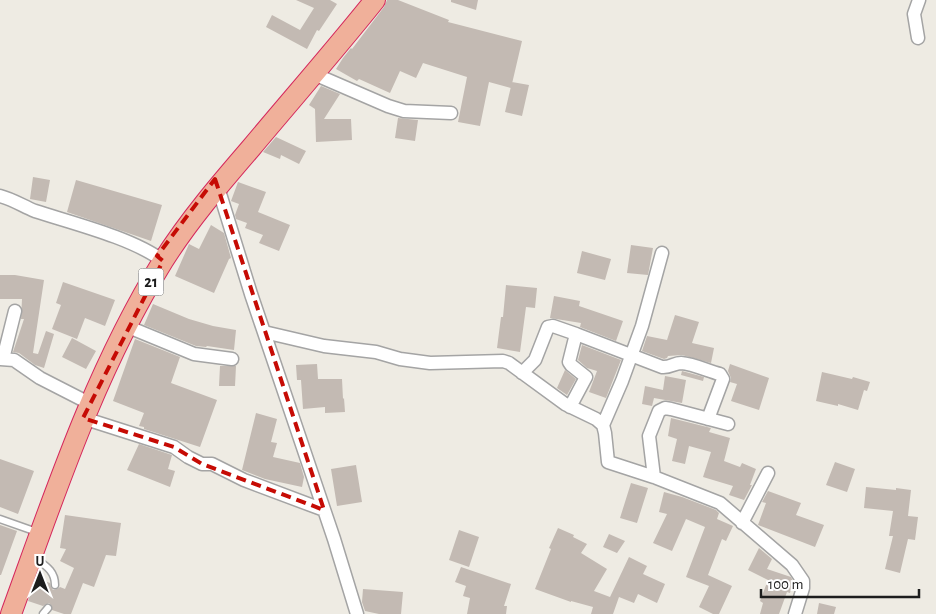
<svg xmlns="http://www.w3.org/2000/svg" width="936" height="614" viewBox="0 0 936 614" font-family="'Alegreya Sans',sans-serif">
	<rect width="100%" height="100%" fill="#eeebe3"/>
	<!-- building -->
	<path fill="#c3bab3" d="M 296,0 L 330,0 L 337,4 L 319,31 L 317,30 L 307,49 L 266,27 L 272,15 L 300,30 L 314,8 Z
		M 387,0 L 398,0 L 449,20 L 448,22 L 522,41 L 511,88 L 489,82 L 480,126 L 458,122 L 467,77 L 423,63 L 416,78 L 400,71 L 390,93 L 359,79 L 357,81 L 336,69 L 343,58 L 351,48 L 352,49 L 384,7 Z
		M 451,0 L 478,0 L 476,10 L 451,2 Z
		M 512,82 L 529,85 L 522,116 L 505,112 Z
		M 321,86 L 340,94 L 324,119 L 351,119 L 352,140 L 316,142 L 315,109 L 309,105 Z
		M 398,118 L 418,120 L 415,141 L 395,138 Z
		M 276,137 L 306,151 L 299,164 L 281,155 L 280,159 L 263,152 Z
		M 33,177 L 50,180 L 46,202 L 30,199 Z
		M 76,180 L 162,205 L 151,241 L 67,212 Z
		M 238,182 L 266,192 L 258,212 L 290,225 L 279,251 L 259,243 L 263,235 L 245,228 L 247,223 L 236,219 L 235,215 L 239,204 L 231,201 Z
		M 211,225 L 224,233 L 231,258 L 229,259 L 214,293 L 175,276 L 189,244 L 199,249 Z
		M 631,245 L 653,248 L 648,275 L 627,273 Z
		M 582,251 L 611,259 L 605,280 L 577,273 Z
		M 0,275 L 15,275 L 44,280 L 33,353 L 38,354 L 46,331 L 54,334 L 44,368 L 35,365 L 19,353 L 13,352 L 24,319 L 21,319 L 22,299 L 0,299 Z
		M 63,282 L 115,300 L 105,326 L 85,318 L 77,339 L 52,329 L 61,305 L 56,303 Z
		M 506,285 L 537,288 L 535,308 L 526,307 L 520,352 L 497,348 L 501,317 L 503,317 Z
		M 554,296 L 580,301 L 579,306 L 623,321 L 616,341 L 580,327 L 581,323 L 550,318 Z
		M 153,304 L 189,319 L 213,326 L 236,330 L 234,350 L 207,346 L 206,347 L 196,346 L 144,325 Z
		M 675,315 L 699,322 L 692,343 L 714,348 L 711,363 L 682,355 L 668,356 L 667,358 L 664,359 L 642,351 L 647,336 L 667,340 Z
		M 72,338 L 96,351 L 86,369 L 62,357 Z
		M 135,339 L 180,357 L 171,383 L 217,400 L 200,447 L 144,429 L 144,427 L 139,426 L 144,413 L 113,401 Z
		M 582,345 L 621,360 L 606,398 L 589,392 L 597,371 L 587,368 L 578,360 Z
		M 317,364 L 318,379 L 342,379 L 343,399 L 344,398 L 345,412 L 325,413 L 325,407 L 303,409 L 301,380 L 297,380 L 296,365 Z
		M 730,364 L 769,378 L 759,410 L 731,401 L 737,384 L 730,382 L 731,378 L 728,371 Z
		M 220,366 L 236,366 L 235,386 L 219,386 Z
		M 565,370 L 576,379 L 567,395 L 557,388 Z
		M 682,371 L 704,377 L 703,381 L 681,375 Z
		M 822,372 L 852,379 L 853,377 L 870,382 L 867,391 L 864,390 L 858,410 L 838,404 L 838,406 L 816,401 Z
		M 665,376 L 686,380 L 682,403 L 654,398 L 652,406 L 642,404 L 645,386 L 663,390 Z
		M 256,413 L 277,419 L 271,442 L 277,443 L 273,457 L 300,463 L 304,477 L 302,487 L 265,479 L 242,470 Z
		M 671,418 L 711,428 L 709,432 L 730,438 L 724,461 L 740,467 L 742,463 L 756,469 L 750,485 L 752,485 L 744,500 L 729,495 L 733,486 L 703,477 L 711,452 L 689,446 L 685,464 L 672,461 L 677,439 L 668,436 Z
		M 139,444 L 172,455 L 168,469 L 175,471 L 170,487 L 127,470 Z
		M 0,459 L 34,471 L 18,514 L 0,507 Z
		M 835,462 L 855,469 L 847,492 L 826,485 Z
		M 356,465 L 362,502 L 337,506 L 331,469 Z
		M 631,483 L 648,488 L 637,523 L 620,518 Z
		M 866,487 L 896,490 L 896,488 L 911,490 L 908,516 L 918,517 L 915,540 L 908,539 L 900,573 L 885,569 L 893,536 L 889,536 L 893,511 L 864,508 Z
		M 768,491 L 801,503 L 796,515 L 824,525 L 815,547 L 758,525 L 766,503 L 762,502 Z
		M 664,492 L 682,497 L 716,510 L 719,513 L 717,519 L 733,526 L 726,541 L 722,539 L 708,575 L 732,586 L 719,614 L 713,614 L 699,607 L 709,586 L 686,577 L 705,527 L 686,519 L 672,551 L 653,543 L 667,514 L 659,512 Z
		M 65,515 L 121,523 L 116,556 L 106,555 L 94,587 L 83,583 L 71,614 L 64,614 L 52,610 L 52,606 L 49,603 L 43,606 L 28,601 L 36,578 L 50,583 L 51,587 L 53,590 L 57,589 L 60,587 L 65,589 L 74,568 L 60,561 L 66,549 L 60,548 Z
		M 0,525 L 17,531 L 1,575 L 0,575 Z
		M 558,528 L 574,535 L 573,537 L 587,544 L 581,553 L 607,569 L 594,591 L 610,597 L 629,557 L 647,566 L 643,574 L 665,584 L 657,603 L 638,594 L 634,603 L 619,597 L 613,614 L 591,614 L 593,607 L 571,601 L 571,602 L 535,589 L 551,549 L 549,548 Z
		M 459,530 L 479,537 L 469,567 L 449,560 Z
		M 609,534 L 625,541 L 617,553 L 603,547 Z
		M 759,548 L 772,559 L 767,569 L 791,577 L 793,581 L 790,593 L 787,592 L 779,614 L 760,614 L 763,603 L 760,601 L 768,580 L 748,570 Z
		M 461,567 L 511,584 L 504,606 L 507,606 L 506,614 L 467,614 L 470,598 L 463,596 L 466,586 L 455,582 Z
		M 363,589 L 403,592 L 401,614 L 379,614 L 365,611 L 362,602 Z
		M 819,603 L 836,607 L 834,614 L 817,614 Z"/>
	<g fill="none" stroke-linecap="round" stroke-linejoin="round">
		<!-- service casing -->
		<g stroke="#a4a4a4" stroke-width="9">
			<path id="service" d="M 0,519 L 34,531
				M 35,558 C 46,566 55,571 55,585
				M 43,614 L 48,608"/>
		</g>
		<!-- minor casing -->
		<g stroke="#a4a4a4" stroke-width="15">
			<path id="minor" d="M 918,38 L 914,14 L 919,0
				M 314,74 L 388,106 L 404,111 L 451,113
				M 217,184 L 251,294 L 334,539 L 357,614
				M 0,196 C 12,199 23,206 35,211 C 72,223 133,238 163,261
				M 126,326 L 194,354 L 232,359
				M 264,332 L 324,346 L 376,352 L 400,359 L 430,363 L 503,361 L 509,363 L 565,404 L 596,419 L 603,425 L 605,433 L 608,462 L 654,477 L 720,503 L 792,565 L 803,581 L 803,588 L 795,614
				M 576,334 L 662,367 C 670,368 674,363 681,363 C 694,364 708,371 720,374 L 723,379 L 708,419
				M 0,359 L 14,360 L 40,378 L 83,400
				M 3,359 L 15,311
				M 522,373 L 535,360 L 548,327 L 553,326 L 576,334 L 569,362 L 571,365 L 586,377 L 570,407
				M 83,418 L 174,447 L 188,457 L 202,464 L 212,464 L 244,480 L 324,510
				M 603,425 L 622,381 L 642,326 L 662,253
				M 654,477 L 649,436 L 659,411 L 665,408 L 671,409 L 728,424
				M 742,523 L 768,473"/>
		</g>
		<!-- trunk casing -->
		<g stroke="#d5275c" stroke-width="22">
			<path id="trunk" d="M 11,614 C 55,493 95,371 163,261 C 189,220 220,184 251,148 C 292,99 335,50 375,0"/>
		</g>
		<!-- service -->
		<use href="#service" stroke="#fff" stroke-width="6"/>
		<!-- minor -->
		<use href="#minor" stroke="#fff" stroke-width="12"/>
		<!-- trunk -->
		<use href="#trunk" stroke="#f0b09a" stroke-width="20"/>
	</g>
	<!-- marked area -->
	<path fill="none" stroke="#c60b04" stroke-width="4" stroke-dasharray="10 6" stroke-linejoin="round" d="M 215,179 L 324,510 L 202,464 L 174,447 L 83,418 L 163,261 L 157,256 Z"/>
	<g text-anchor="middle" dominant-baseline="central" stroke-width="5" stroke-linejoin="round" paint-order="stroke">
		<!-- shield labels -->
		<rect fill="#fff" stroke="#616161" stroke-width="1" x="138.5" y="268.5" width="25" height="27" rx="4"/>
		<g font-size="16" font-weight="bold" fill="#1d1d1d">
			<text x="151" y="282">21</text>
		</g>
	</g>
	<!-- north arrow -->
	<g transform="translate(40 574)" stroke="#ffffff" stroke-width="4" paint-order="stroke">
	<path d="M0-4L9 19L0 12L-9 19Z" fill="#1d1d1d"/>
	<text y="-8" font-size="14" font-weight="bold" text-anchor="middle" fill="#1d1d1d">U</text>
	</g>
	<!-- scale -->
	<path d="M761 589v8h158v-8" fill="none" stroke="#1d1d1d" stroke-width="2.5"/>
	<text x="768" y="589" font-size="15" fill="#1d1d1d" stroke="#ffffff" stroke-width="4" paint-order="stroke">100 m</text>
</svg>
